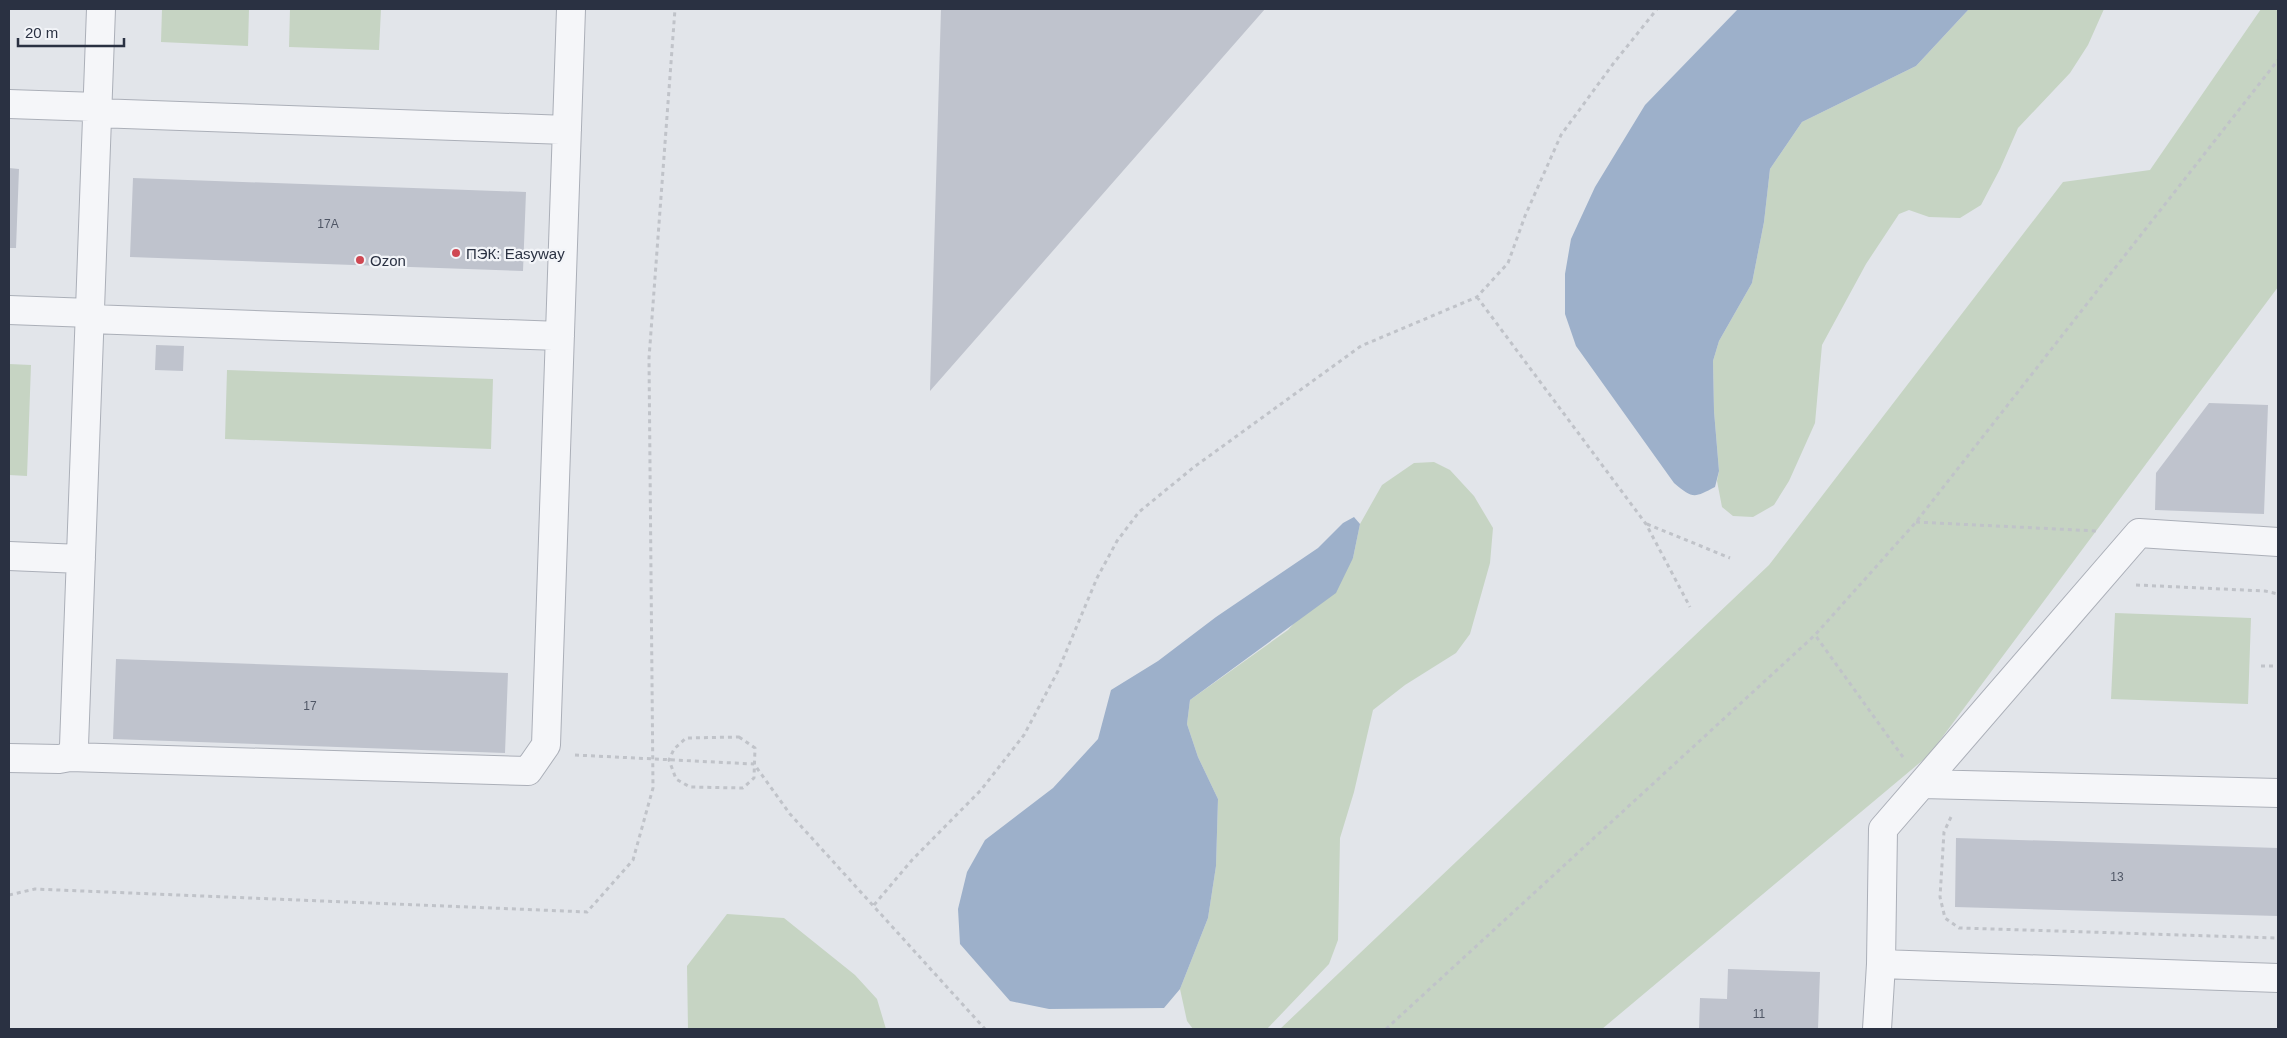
<svg xmlns="http://www.w3.org/2000/svg" width="2287" height="1038" viewBox="0 0 2287 1038" font-family="Arial,sans-serif">
	<rect width="100%" height="100%" fill="#e2e5ea"/>
	<!-- green -->
	<path fill="#c6d4c3" d="M 162,9 L 249,9 L 248,46 L 161,42 Z
		M 290,9 L 381,9 L 379,50 L 289,47 Z
		M 1969,9 L 2104,9 L 2088,45 L 2070,73 L 2018,128 L 2000,169 L 1981,205 L 1960,218 L 1929,217 L 1909,210 L 1899,214 L 1866,264 L 1822,345 L 1815,423 L 1789,481 L 1774,505 L 1753,517 L 1733,516 L 1722,507 L 1717,481 L 1719,471 L 1714,411 L 1713,361 L 1719,341 L 1752,283 L 1764,222 L 1770,169 L 1802,122 L 1916,66 Z
		M 2261,9 L 2278,9 L 2278,287 L 1929,755 L 1602,1029 L 1280,1029 L 1769,565 L 2063,182 L 2150,170 Z
		M 9,364 L 31,365 L 27,476 L 9,475 Z
		M 227,370 L 493,379 L 491,449 L 225,439 Z
		M 1434,462 L 1450,470 L 1474,496 L 1493,528 L 1490,563 L 1470,634 L 1456,653 L 1405,685 L 1373,710 L 1354,792 L 1340,838 L 1338,940 L 1329,964 L 1267,1029 L 1193,1029 L 1187,1021 L 1180,989 L 1208,918 L 1216,866 L 1218,799 L 1198,757 L 1187,724 L 1190,700 L 1288,630 L 1353,558 L 1360,524 L 1382,485 L 1414,463 Z
		M 2115,613 L 2251,618 L 2248,704 L 2111,699 Z
		M 727,914 L 784,918 L 855,975 L 877,999 L 886,1029 L 688,1029 L 687,966 Z"/>
	<!-- water -->
	<path fill="#9db0ca" d="M 1738,9 L 1969,9 L 1916,66 L 1802,122 L 1770,169 L 1764,222 L 1752,283 L 1719,341 L 1713,361 L 1714,411 L 1719,471 L 1715,487 C 1694,498 1693,499 1674,483 L 1576,346 L 1565,314 L 1565,274 L 1571,239 L 1595,187 L 1645,105 Z
		M 1354,517 L 1360,524 L 1353,558 L 1336,593 L 1190,700 L 1187,724 L 1198,757 L 1218,799 L 1216,866 L 1208,918 L 1180,989 L 1164,1008 L 1049,1009 L 1010,1001 L 960,944 L 958,909 L 967,872 L 985,840 L 1053,788 L 1098,739 L 1111,690 L 1158,661 L 1216,617 L 1318,548 L 1343,523 Z"/>
	<!-- building -->
	<path fill="#bfc3cd" d="M 941,9 L 1265,9 L 930,391 Z
		M 9,168 L 19,169 L 16,248 L 9,248 Z
		M 133,178 L 526,192 L 523,271 L 130,257 Z
		M 156,345 L 184,346 L 183,371 L 155,370 Z
		M 2209,403 L 2268,405 L 2264,514 L 2155,510 L 2156,473 Z
		M 116,659 L 508,673 L 505,753 L 113,739 Z
		M 1956,838 L 2278,848 L 2278,916 L 1955,907 Z
		M 1728,969 L 1820,972 L 1818,1029 L 1699,1029 L 1700,998 L 1727,999 Z"/>
	<g fill="none" stroke-linecap="round" stroke-linejoin="round">
		<!-- minor casing -->
		<g stroke="#abafb8" stroke-width="30">
			<path id="minor" d="M 9,104 L 97,107
				M 97,113 L 567,130
				M 9,310 L 90,313
				M 90,319 L 560,336
				M 2278,542 L 2139,533 L 1883,829 L 1881,964 L 2278,978
				M 9,556 L 81,559
				M 70,757 L 528,771 L 546,745 L 571,9
				M 9,758 L 59,759 L 70,757 L 74,746 L 101,9
				M 1922,784 L 2278,793
				M 1877,1029 L 1881,964"/>
		</g>
		<!-- path -->
		<path stroke="#c0c3c9" stroke-width="3" stroke-dasharray="4 4" stroke-linecap="butt" d="M 1477,297 L 1646,524 L 1690,607
			M 1916,522 L 2097,531
			M 1647,524 L 1730,558
			M 2136,585 L 2265,591 L 2278,594
			M 2261,666 L 2278,666
			M 739,737 L 755,748 L 754,778 L 743,788 L 690,787 L 676,779 L 669,760 L 674,749 L 686,738 Z
			M 575,755 L 754,764 L 790,814 L 985,1029
			M 1903,757 L 1815,635 L 1916,522 L 2278,60
			M 1951,817 L 1944,832 L 1940,897 L 1945,918 L 1959,928 L 2278,938
			M 9,895 L 35,889 L 587,912 L 633,860 L 653,788 L 649,358 L 675,9
			M 874,905 L 912,860 L 981,790 L 1024,735 L 1058,671 L 1097,578 L 1117,541 L 1139,512 L 1194,467 L 1361,346 L 1477,297 L 1508,263 L 1525,216 L 1561,135 L 1613,64 L 1657,9
			M 1386,1029 L 1815,635"/>
		<!-- minor -->
		<use href="#minor" stroke="#f5f6f9" stroke-width="28"/>
	</g>
	<!-- markers -->
	<g fill="#cf4752" stroke="#f2f4f8" stroke-width="2">
		<circle cx="456" cy="253" r="5"/>
		<circle cx="360" cy="260" r="5"/>
	</g>
	<g text-anchor="middle" dominant-baseline="central" stroke-width="4.5" stroke-linejoin="round" paint-order="stroke">
		<!-- number labels -->
		<g font-size="12" fill="#4f5665">
			<text x="328" y="224">17А</text>
			<text x="310" y="706">17</text>
			<text x="2117" y="877">13</text>
			<text x="1759" y="1014">11</text>
		</g>
		<!-- poi labels -->
		<g font-size="15" fill="#2a3142" stroke="#f2f4f8" text-anchor="start">
			<text x="466" y="253">ПЭК: Easyway</text>
			<text x="370" y="260">Ozon</text>
		</g>
	</g>
	<!-- border -->
	<rect width="2287" height="1038" fill="none" stroke="#2a3142" stroke-width="20"/>
	<!-- scale -->
	<path d="M18 38v8h106v-8" fill="none" stroke="#2a3142" stroke-width="2.5"/>
	<text x="25" y="38" font-size="15" fill="#2a3142" stroke="#f2f4f8" stroke-width="4" paint-order="stroke">20 m</text>
</svg>
